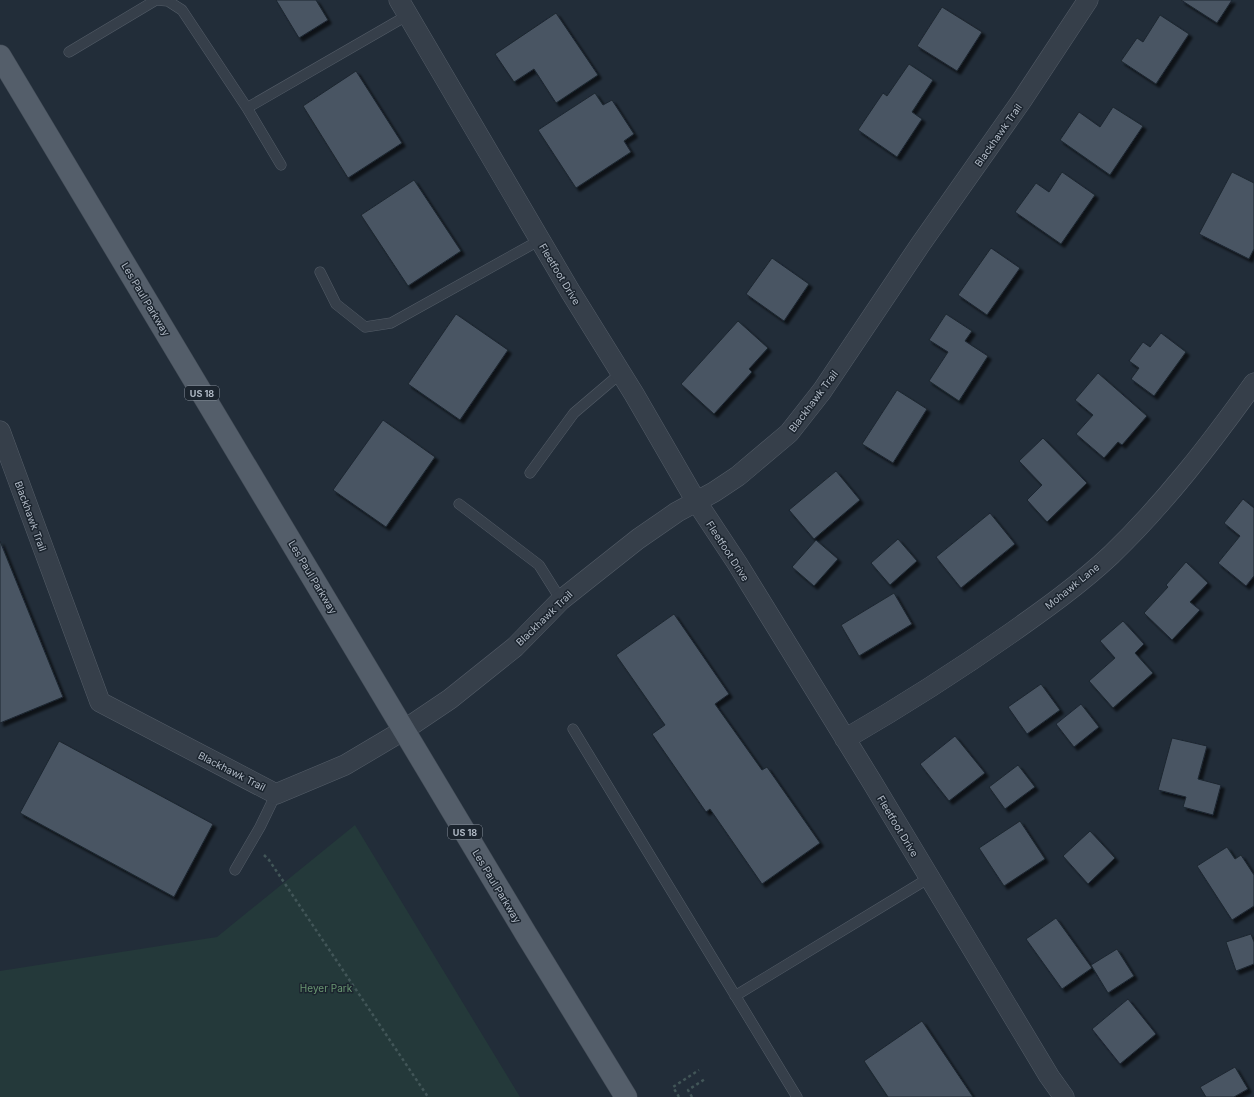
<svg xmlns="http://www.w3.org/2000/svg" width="1254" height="1097" viewBox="0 0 1254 1097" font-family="Inter,sans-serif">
	<defs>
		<filter id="shadow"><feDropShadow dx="3.5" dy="3.5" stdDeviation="1" flood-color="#0009"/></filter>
	</defs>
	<rect width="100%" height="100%" fill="#222d39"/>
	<!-- green -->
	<path fill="#24393a" d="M 355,825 L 520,1097 L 0,1097 L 0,971 L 217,937 Z"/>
	<!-- building -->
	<path fill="#485563" stroke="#1d2630" filter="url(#shadow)" d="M 276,0 L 316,0 L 328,20 L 299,38 Z
		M 1181,0 L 1232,0 L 1217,23 Z
		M 942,7 L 982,32 L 957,71 L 917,46 Z
		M 556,13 L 598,75 L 556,103 L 534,69 L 514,82 L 495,54 Z
		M 1160,15 L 1189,34 L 1156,84 L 1121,61 L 1137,38 L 1143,42 Z
		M 909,64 L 933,80 L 912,112 L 922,119 L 897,157 L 858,130 L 883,93 L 887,96 Z
		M 356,71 L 402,143 L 348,178 L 303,106 Z
		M 595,93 L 603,105 L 612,100 L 634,134 L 624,141 L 631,152 L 576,188 L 538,130 Z
		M 1113,107 L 1143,126 L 1110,175 L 1060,140 L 1079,112 L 1100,127 Z
		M 1062,172 L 1095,195 L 1061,244 L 1015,212 L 1036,183 L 1049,192 Z
		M 1232,172 L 1254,183 L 1254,249 L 1249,259 L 1199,234 Z
		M 414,180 L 461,251 L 408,286 L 361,215 Z
		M 991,248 L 1020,268 L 987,315 L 958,295 Z
		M 772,258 L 809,284 L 784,321 L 746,294 Z
		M 456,314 L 508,350 L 460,420 L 408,384 Z
		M 946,314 L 972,331 L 965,341 L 988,356 L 959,401 L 929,381 L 948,352 L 929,340 Z
		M 738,321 L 768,348 L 749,369 L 752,372 L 714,414 L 681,384 Z
		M 1161,333 L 1186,352 L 1154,396 L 1131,379 L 1139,368 L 1129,361 L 1143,342 L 1150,347 Z
		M 1098,373 L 1147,416 L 1122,445 L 1118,442 L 1104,458 L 1076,434 L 1093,415 L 1075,400 Z
		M 897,390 L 927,409 L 893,463 L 862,444 Z
		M 383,420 L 435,457 L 386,527 L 333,490 Z
		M 1043,438 L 1087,483 L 1047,522 L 1027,500 L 1042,485 L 1019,461 Z
		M 836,471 L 860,500 L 814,539 L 789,510 Z
		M 1243,499 L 1254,508 L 1254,576 L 1246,586 L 1218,563 L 1240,536 L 1224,523 Z
		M 990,513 L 1015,544 L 961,588 L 936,557 Z
		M 898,539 L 917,561 L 890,585 L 871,563 Z
		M 816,540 L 838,559 L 814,586 L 792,567 Z
		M 0,541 L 63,697 L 0,723 Z
		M 1186,562 L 1208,583 L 1190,602 L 1200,610 L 1172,640 L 1144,613 L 1168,587 L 1166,585 Z
		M 894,593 L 912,624 L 859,656 L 841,625 Z
		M 674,614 L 729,694 L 715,704 L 762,770 L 767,767 L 820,843 L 762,884 L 710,809 L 706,812 L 652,734 L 665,725 L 616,655 Z
		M 1123,621 L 1144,644 L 1135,653 L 1153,673 L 1113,708 L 1089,681 L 1115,658 L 1100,641 Z
		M 1041,684 L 1060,710 L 1027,734 L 1008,707 Z
		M 1081,704 L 1099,727 L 1074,747 L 1056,724 Z
		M 955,736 L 985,773 L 949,801 L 920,764 Z
		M 1172,738 L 1207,746 L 1198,779 L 1221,785 L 1213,815 L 1183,807 L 1186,797 L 1158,790 Z
		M 59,741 L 213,824 L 174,897 L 20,813 Z
		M 1018,765 L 1035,787 L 1005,809 L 989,787 Z
		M 1020,821 L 1045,859 L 1004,886 L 979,848 Z
		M 1090,831 L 1115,858 L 1088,884 L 1063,856 Z
		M 1227,847 L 1235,859 L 1241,855 L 1254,875 L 1254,906 L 1232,920 L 1197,866 Z
		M 1056,918 L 1092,968 L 1062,989 L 1026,939 Z
		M 1251,934 L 1254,942 L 1254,964 L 1236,971 L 1226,942 Z
		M 1117,949 L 1134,976 L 1108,993 L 1091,965 Z
		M 1128,999 L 1156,1034 L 1120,1064 L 1092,1029 Z
		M 922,1021 L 973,1097 L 888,1097 L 864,1061 Z
		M 1235,1067 L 1248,1089 L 1234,1097 L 1206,1097 L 1200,1087 Z"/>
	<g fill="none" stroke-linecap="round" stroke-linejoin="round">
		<!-- lane casing -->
		<g stroke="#545d68" stroke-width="11">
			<path id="lane" d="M 69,52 L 156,0 L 168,1 L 182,10 L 247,108 L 408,15
				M 247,108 L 281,165
				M 320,272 L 336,304 L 365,327 L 391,323 L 540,240
				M 530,473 L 574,413 L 621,373
				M 459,504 L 539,565 L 561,600
				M 573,729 L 797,1097
				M 235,870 L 260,827 L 276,794
				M 735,996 L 929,878"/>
		</g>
		<!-- street casing -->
		<g stroke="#545d68" stroke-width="21">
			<path id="street" d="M 399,0 L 570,291 L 634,394 L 696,501 L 737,563 L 872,782 L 1049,1076 L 1064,1097
				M 0,431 L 100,702 L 276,794 L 345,765 L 404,730 L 450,699 L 515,647 L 561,600 L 638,539 L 677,512 L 714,492 L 738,476 L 789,433 L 822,391 L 920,245 L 1022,100 L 1088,0
				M 845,739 C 902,706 957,671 1011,633 C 1045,609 1080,584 1111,555 C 1165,503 1211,443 1254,383"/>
		</g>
		<!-- primary casing -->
		<g stroke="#3f4853" stroke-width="23">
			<path id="primary" d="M 0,56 L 526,934 L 626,1097"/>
		</g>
		<!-- path -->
		<path stroke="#425658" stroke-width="2.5" stroke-dasharray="3 3" stroke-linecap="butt" d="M 264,855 L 269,860 L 428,1097
			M 679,1097 L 673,1087 L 699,1070
			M 692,1097 L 688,1090 L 705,1079"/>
		<!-- lane -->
		<use href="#lane" stroke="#363f4a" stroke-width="10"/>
		<!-- street -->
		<use href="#street" stroke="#363f4a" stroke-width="20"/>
		<!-- primary -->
		<use href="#primary" stroke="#545e6a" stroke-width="22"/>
	</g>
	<g text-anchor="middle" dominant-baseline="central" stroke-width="3" stroke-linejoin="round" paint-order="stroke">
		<!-- shield labels -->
		<g fill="#1b242e" stroke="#848d98" stroke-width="1">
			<rect x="185" y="386" width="34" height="14" rx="3"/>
			<rect x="448" y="825" width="34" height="14" rx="3"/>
		</g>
		<g font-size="9" font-weight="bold" fill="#b1bac6">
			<text x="202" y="393">US 18</text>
			<text x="465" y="832">US 18</text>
		</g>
		<!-- street labels -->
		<g font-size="10" fill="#b1bac6" stroke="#1b242e">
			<text transform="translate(998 135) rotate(-55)">Blackhawk Trail</text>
			<text transform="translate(560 274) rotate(59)">Fleetfoot Drive</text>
			<text transform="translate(146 299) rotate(59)">Les Paul Parkway</text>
			<text transform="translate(813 401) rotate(-53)">Blackhawk Trail</text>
			<text transform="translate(31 516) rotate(70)">Blackhawk Trail</text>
			<text transform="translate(728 551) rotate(57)">Fleetfoot Drive</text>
			<text transform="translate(313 577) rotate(59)">Les Paul Parkway</text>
			<text transform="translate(1072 586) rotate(-39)">Mohawk Lane</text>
			<text transform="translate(544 618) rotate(-44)">Blackhawk Trail</text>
			<text transform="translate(232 771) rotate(27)">Blackhawk Trail</text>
			<text transform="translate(898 826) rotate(59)">Fleetfoot Drive</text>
			<text transform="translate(497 886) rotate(59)">Les Paul Parkway</text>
		</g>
		<!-- park labels -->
		<g font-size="10" fill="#699671" stroke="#1b242e">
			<text x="326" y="988">Heyer Park</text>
		</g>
	</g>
</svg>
